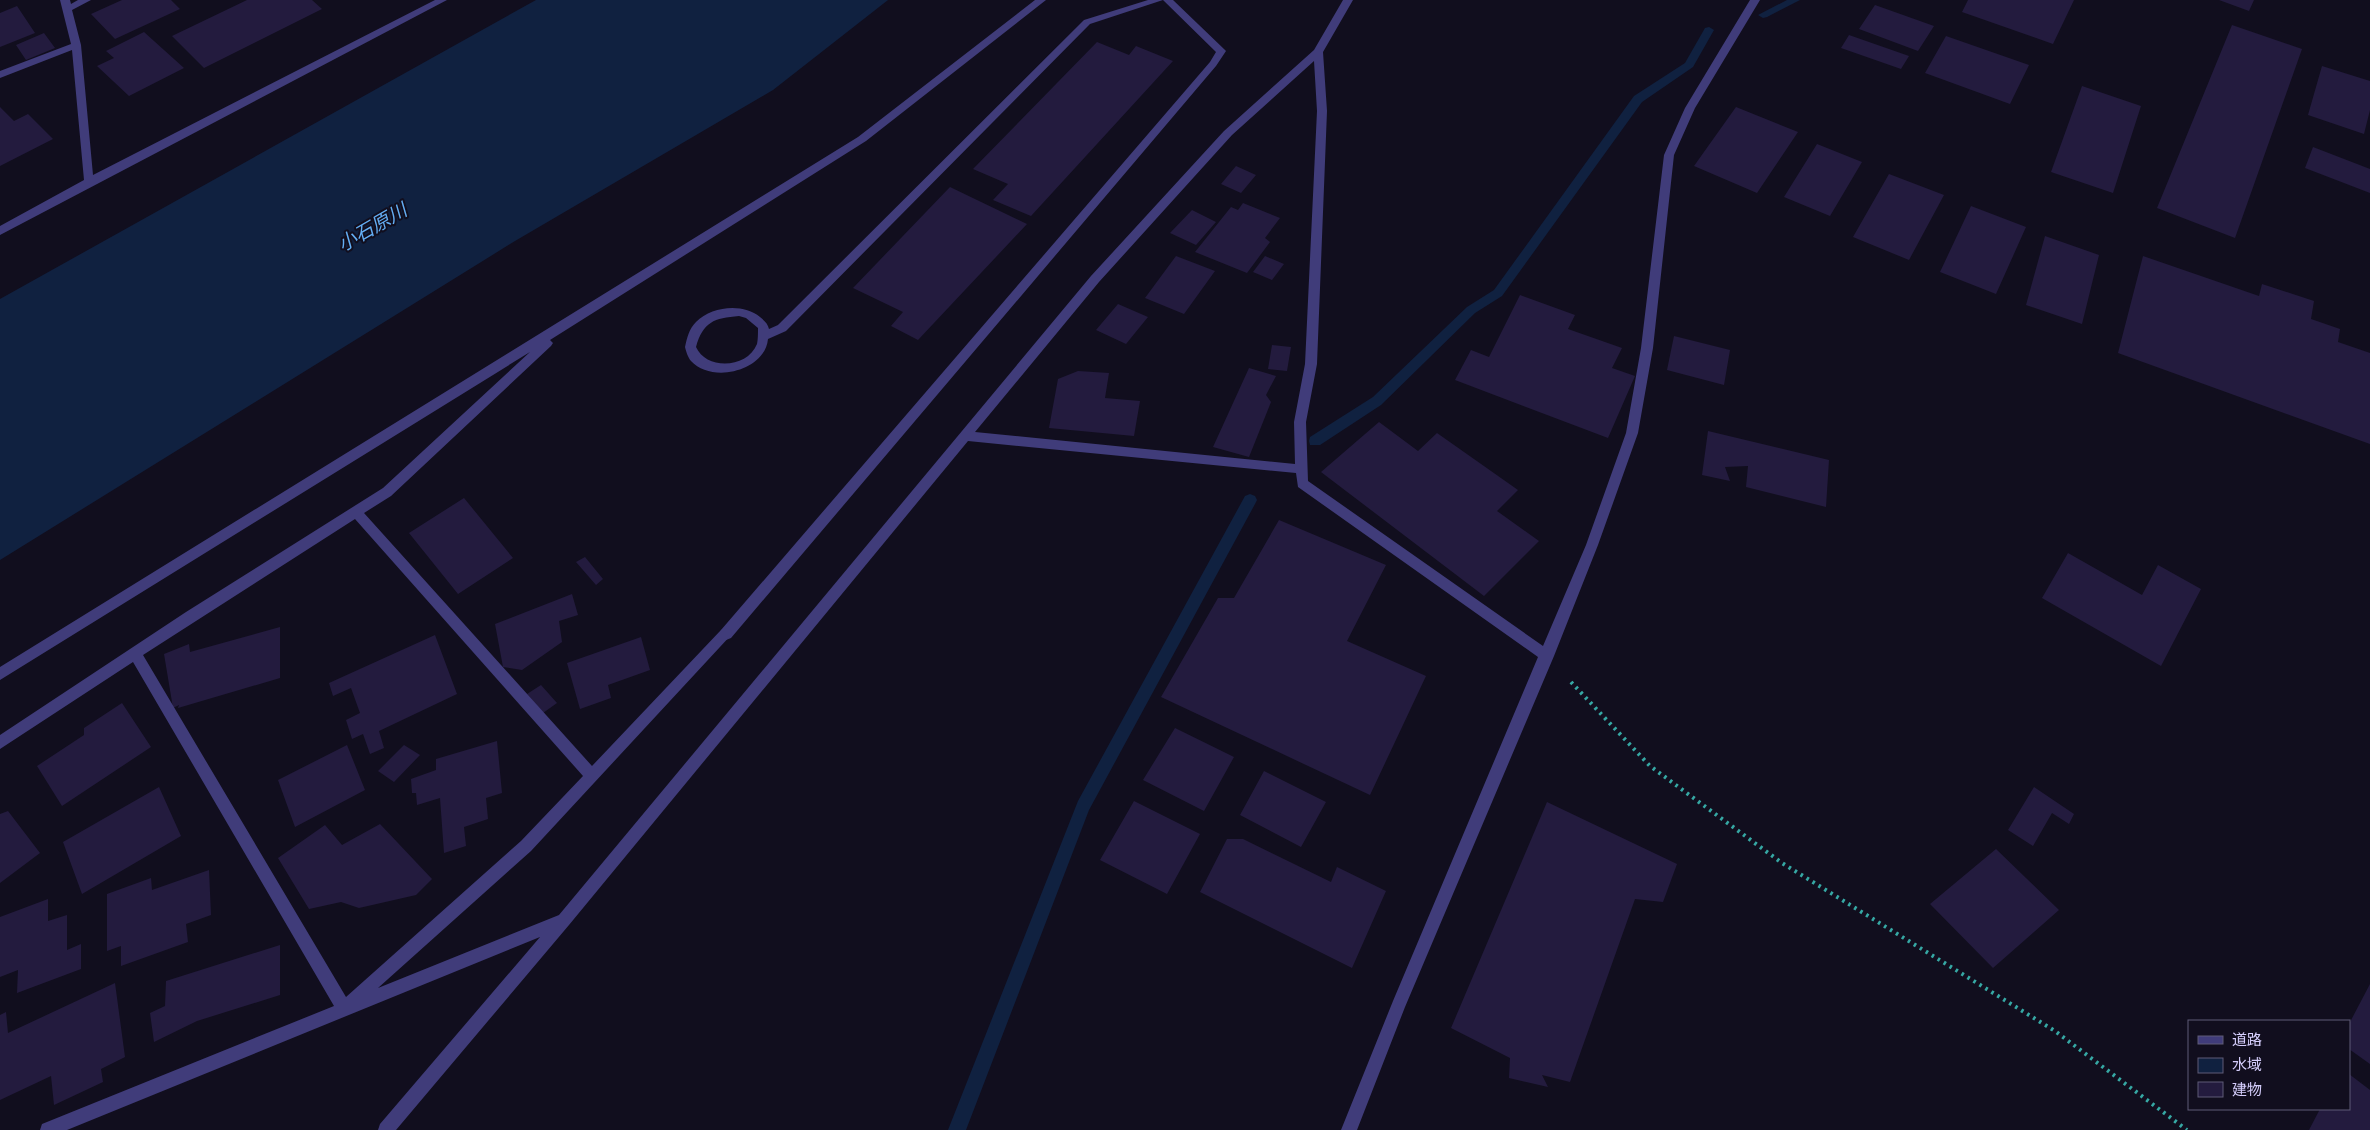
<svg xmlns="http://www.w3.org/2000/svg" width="2370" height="1130" viewBox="0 0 2370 1130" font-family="'DejaVu Sans','Noto Sans JP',sans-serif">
	<rect width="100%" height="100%" fill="#110e1e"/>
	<!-- water -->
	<path fill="#102140" d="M 536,0 L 888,0 L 773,90 L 515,241 L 0,560 L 0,299 Z"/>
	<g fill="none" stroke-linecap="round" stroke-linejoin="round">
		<!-- stream -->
		<path fill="#102140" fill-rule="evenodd" d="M 1787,0 L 1800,0 L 1767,17 L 1763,18 L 1758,15 Z
			M 1709,27 L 1714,30 L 1693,67 L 1642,102 L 1502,296 L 1475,313 L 1381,405 L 1320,445 L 1310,445 L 1309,441 L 1310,437 L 1373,397 L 1467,307 L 1494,290 L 1634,96 L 1685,63 L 1705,28 Z
			M 1250,494 L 1255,496 L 1257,500 L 1255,504 L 1089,810 L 966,1130 L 948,1130 L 1078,801 L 1245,496 Z"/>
	</g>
	<!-- building -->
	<path fill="#231b3e" d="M 122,0 L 171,0 L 180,9 L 115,39 L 91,14 Z
		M 247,0 L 312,0 L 322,9 L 204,68 L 172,36 Z
		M 1968,0 L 2074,0 L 2053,44 L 1962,12 Z
		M 2219,0 L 2254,0 L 2249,11 Z
		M 1875,5 L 1934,26 L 1918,51 L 1859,29 Z
		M 17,6 L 35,33 L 0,47 L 0,13 Z
		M 2232,25 L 2302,49 L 2235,238 L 2157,208 Z
		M 144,32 L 184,68 L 129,96 L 97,66 L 114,58 L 106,51 Z
		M 44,33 L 55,48 L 26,60 L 16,45 Z
		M 1849,35 L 1909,56 L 1901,69 L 1841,48 Z
		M 1946,36 L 2029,65 L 2010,104 L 1925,73 Z
		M 1097,42 L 1129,55 L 1136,46 L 1173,61 L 1031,216 L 993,200 L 1008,184 L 973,169 Z
		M 2322,66 L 2370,81 L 2370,110 L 2364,134 L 2308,115 Z
		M 2082,86 L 2141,106 L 2113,193 L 2051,172 Z
		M 0,107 L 14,121 L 28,114 L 53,139 L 0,166 Z
		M 1736,107 L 1798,132 L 1757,193 L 1694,166 Z
		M 1817,144 L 1862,162 L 1830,216 L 1784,197 Z
		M 2313,147 L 2370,169 L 2370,193 L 2305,168 Z
		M 1236,166 L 1256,175 L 1241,193 L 1221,184 Z
		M 1889,174 L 1944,195 L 1909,260 L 1853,237 Z
		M 950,187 L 1027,224 L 918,340 L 891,326 L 903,312 L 853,288 Z
		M 1243,203 L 1280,218 L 1265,238 L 1270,242 L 1247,273 L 1195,252 L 1231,207 L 1238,210 Z
		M 1971,206 L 2026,227 L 1996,294 L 1940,272 Z
		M 1192,210 L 1216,222 L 1196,245 L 1170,233 Z
		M 2045,236 L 2099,255 L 2082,324 L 2026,305 Z
		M 1176,256 L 1215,271 L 1184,314 L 1145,298 Z
		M 1265,256 L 1284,264 L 1272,280 L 1253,272 Z
		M 2143,256 L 2259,296 L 2262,284 L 2314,301 L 2311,319 L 2340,329 L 2338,342 L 2370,353 L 2370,444 L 2118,353 Z
		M 1520,295 L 1575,315 L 1568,329 L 1622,348 L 1612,368 L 1635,376 L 1608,438 L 1455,380 L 1471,350 L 1489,357 Z
		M 1118,304 L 1148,317 L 1126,344 L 1096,330 Z
		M 1674,336 L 1730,350 L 1724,385 L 1667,370 Z
		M 1272,345 L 1291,347 L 1287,371 L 1268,369 Z
		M 1249,368 L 1276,376 L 1266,395 L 1271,402 L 1249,457 L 1213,447 Z
		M 1078,371 L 1109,373 L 1105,398 L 1140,401 L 1134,436 L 1049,428 L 1058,379 Z
		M 1379,422 L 1418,451 L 1437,433 L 1518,490 L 1497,511 L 1539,541 L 1484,596 L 1321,472 Z
		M 1708,431 L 1829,460 L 1826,507 L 1746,487 L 1748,466 L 1725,467 L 1730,481 L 1702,475 Z
		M 464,498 L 513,558 L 458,594 L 409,533 Z
		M 1279,520 L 1386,565 L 1347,641 L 1426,676 L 1370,795 L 1161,697 L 1218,598 L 1234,598 Z
		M 2068,553 L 2142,595 L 2158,565 L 2201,589 L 2161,666 L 2042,598 Z
		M 585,557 L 603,579 L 596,585 L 576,562 Z
		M 572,594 L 578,615 L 559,621 L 562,642 L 522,670 L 503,667 L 495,624 Z
		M 280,627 L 280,678 L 178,708 L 179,705 L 173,708 L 164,654 L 189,644 L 190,652 Z
		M 435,635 L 457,694 L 379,731 L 384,748 L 370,754 L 363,734 L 352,739 L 346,720 L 360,713 L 351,688 L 333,696 L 329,683 Z
		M 641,637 L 650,670 L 608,685 L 611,698 L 580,709 L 567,663 Z
		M 541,685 L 557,703 L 543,713 L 527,694 Z
		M 122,703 L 151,747 L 62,806 L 37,766 L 84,735 L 84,728 Z
		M 1175,728 L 1234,757 L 1204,811 L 1143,780 Z
		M 497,741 L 502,793 L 486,798 L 488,819 L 464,827 L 466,846 L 444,853 L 440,798 L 417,805 L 416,793 L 412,793 L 411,779 L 436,770 L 436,759 Z
		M 347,745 L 365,790 L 295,827 L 278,780 Z
		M 404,745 L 420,755 L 394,782 L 378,771 Z
		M 1264,771 L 1326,802 L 1301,847 L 1240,815 Z
		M 159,787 L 181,836 L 82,894 L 63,842 Z
		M 2034,787 L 2074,814 L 2069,824 L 2052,813 L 2033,846 L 2008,830 Z
		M 1134,801 L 1200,834 L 1167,894 L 1100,860 Z
		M 1547,802 L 1677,864 L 1663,902 L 1635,899 L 1570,1082 L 1542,1075 L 1548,1087 L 1509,1078 L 1510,1058 L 1451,1028 Z
		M 8,811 L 40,853 L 0,883 L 0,814 Z
		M 380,824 L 432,879 L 416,895 L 359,908 L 341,902 L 309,909 L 278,858 L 325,825 L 342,845 Z
		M 1227,839 L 1243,839 L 1331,882 L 1337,867 L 1386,891 L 1352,968 L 1200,892 Z
		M 1996,849 L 2059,910 L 1993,968 L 1930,904 Z
		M 209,870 L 211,915 L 186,924 L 188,942 L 121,966 L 121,946 L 107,951 L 107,894 L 151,878 L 152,890 Z
		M 48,899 L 48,921 L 67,915 L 67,950 L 81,944 L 81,969 L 17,993 L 18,970 L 0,977 L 0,917 Z
		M 280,945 L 280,995 L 197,1021 L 154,1042 L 150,1013 L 165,1006 L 166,981 Z
		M 115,983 L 125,1057 L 101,1069 L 103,1082 L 54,1105 L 51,1076 L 0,1100 L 0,1015 L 6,1012 L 8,1033 Z
		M 2370,984 L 2370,1064 L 2349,1049 L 2349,1024 Z
		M 2349,1074 L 2370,1090 L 2370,1130 L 2309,1130 L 2320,1109 L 2349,1109 Z"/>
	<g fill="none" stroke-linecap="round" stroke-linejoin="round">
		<!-- path -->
		<path stroke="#36a8a4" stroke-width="4" stroke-dasharray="2.5 4.5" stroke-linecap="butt" d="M 1571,682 L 1650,766 L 1782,863 L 2055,1031 L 2187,1130"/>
		<!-- service -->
		<path fill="#403c7a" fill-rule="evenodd" d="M 1148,0 L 1163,0 L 1090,24 L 786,331 L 768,339 C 765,371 712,384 691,361 C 688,358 686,351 685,347 C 687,338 689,329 696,322 C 712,306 743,303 760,317 C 765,321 768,324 769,329 L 778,325 L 1084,20 ZM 739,316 L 746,318 L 758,328 C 758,333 758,340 757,344 C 747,369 706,370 696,347 C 703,322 714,318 739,316 Z
			M 1163,0 L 1173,0 L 1224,49 L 1226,51 L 1216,66 L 731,638 L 726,640 L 721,638 L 720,634 L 721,630 L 1210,62 L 1216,52 Z"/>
		<!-- minor -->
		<path fill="#403c7a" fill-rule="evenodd" d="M 60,0 L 70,0 L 71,4 L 78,0 L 91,0 L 72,10 L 81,45 L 93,175 L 435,0 L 447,0 L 0,235 L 0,226 L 84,180 L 72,50 L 0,78 L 0,71 L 71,44 Z
			M 1035,0 L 1046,0 L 866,141 L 550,340 L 553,343 L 551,346 L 391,496 L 364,513 L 592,766 L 721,630 L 726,628 L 731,630 L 732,634 L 531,851 L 378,988 L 559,915 L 1091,276 L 1224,131 L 1314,50 L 1343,0 L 1353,0 L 1323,52 L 1327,111 L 1317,364 L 1306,422 L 1308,481 L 1543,646 L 1586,545 L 1626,433 L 1641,348 L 1664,155 L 1685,108 L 1750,0 L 1760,0 L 1695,108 L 1674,155 L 1653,348 L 1638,433 L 1598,545 L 1554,656 L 1405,1007 L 1357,1130 L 1341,1130 L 1393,1001 L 1538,657 L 1298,487 L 1296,473 L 968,441 L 569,925 L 396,1130 L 378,1130 L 380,1124 L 540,937 L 67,1130 L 40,1130 L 42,1124 L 334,1006 L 133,662 L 0,749 L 0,735 L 186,612 L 383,488 L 530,352 L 0,680 L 0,667 L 858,137 ZM 1314,61 L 1317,111 L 1305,364 L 1294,422 L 1295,464 L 975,432 L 1099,282 L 1232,135 ZM 355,519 L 583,776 L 521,841 L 346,997 L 143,655 Z"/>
	</g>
	<g text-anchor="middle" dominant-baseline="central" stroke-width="4" stroke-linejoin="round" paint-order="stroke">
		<!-- water labels -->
		<g font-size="19" font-style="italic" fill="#64aef4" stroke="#110e1e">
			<text transform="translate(372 227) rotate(-30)">小石原川</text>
		</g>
	</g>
	<!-- legend -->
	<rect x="2188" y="1020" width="162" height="90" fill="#110e1e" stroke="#5f5b77"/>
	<rect x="2198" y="1036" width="25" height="8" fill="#403c7a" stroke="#5f5b77"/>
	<text x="2232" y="1045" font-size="15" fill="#d5cefc">道路</text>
	<rect x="2198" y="1058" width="25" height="15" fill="#102140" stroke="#5f5b77"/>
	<text x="2232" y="1070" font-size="15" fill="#d5cefc">水域</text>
	<rect x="2198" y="1082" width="25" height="15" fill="#231b3e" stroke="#5f5b77"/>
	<text x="2232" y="1095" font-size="15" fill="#d5cefc">建物</text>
</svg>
